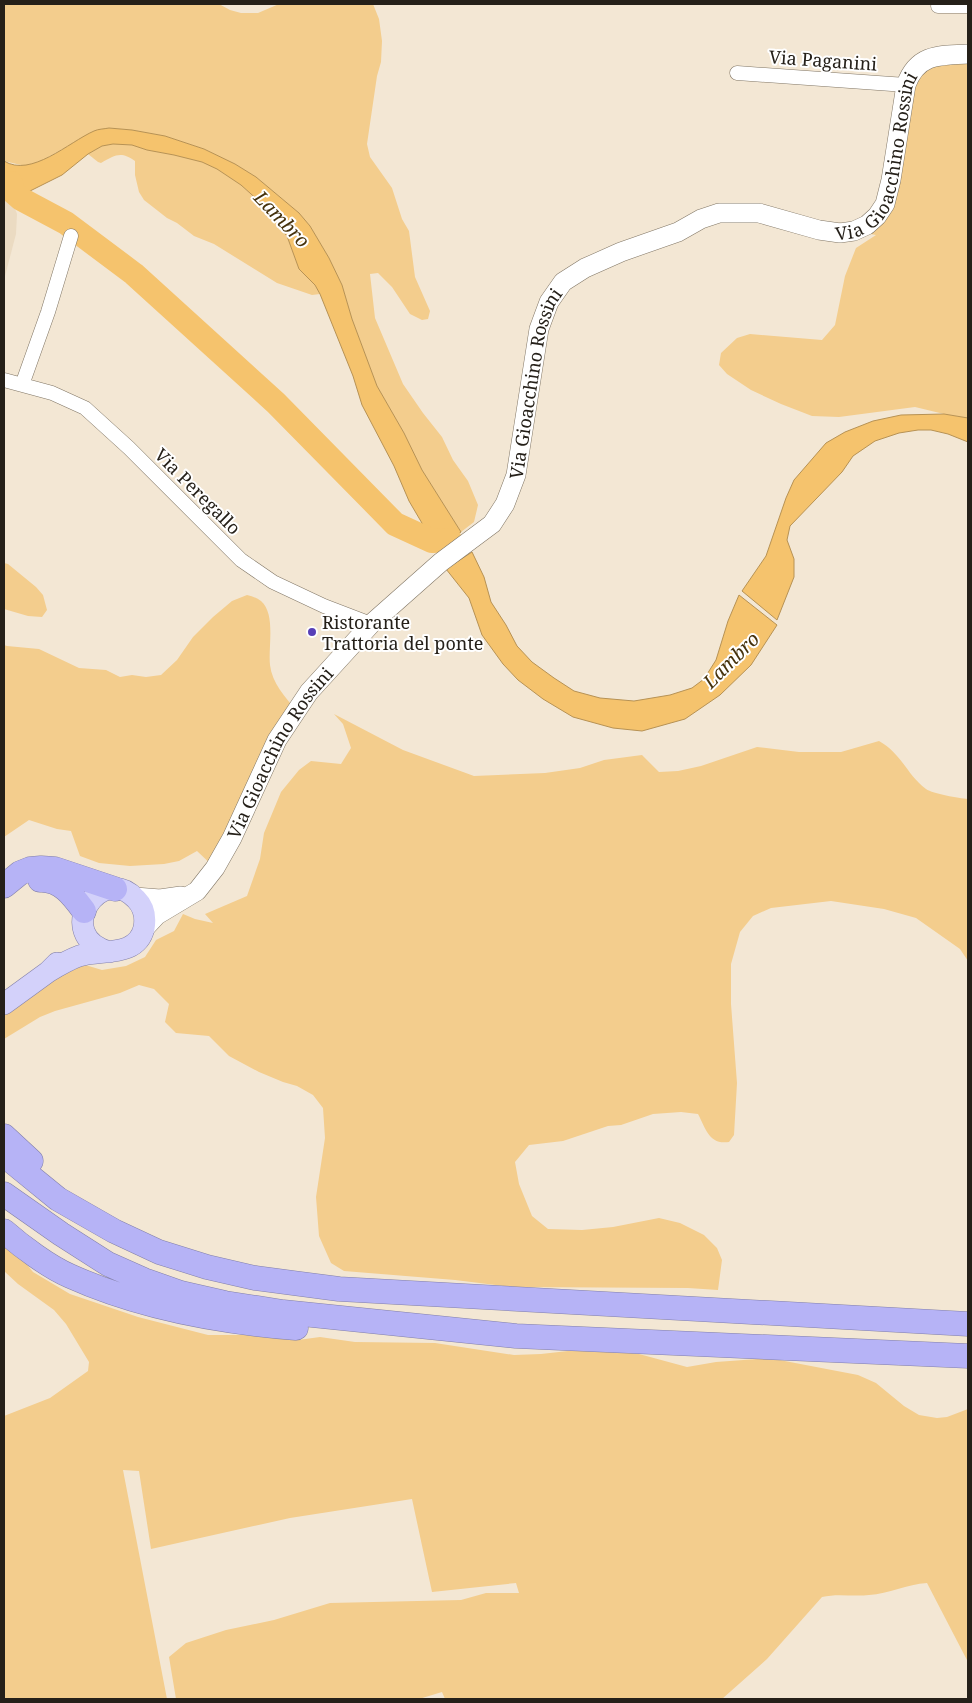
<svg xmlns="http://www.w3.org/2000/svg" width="972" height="1703" viewBox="0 0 972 1703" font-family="'Noto Serif',serif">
	<rect width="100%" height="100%" fill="#f3e7d4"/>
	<!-- built -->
	<path fill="#ebdbc2" d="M 4,194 L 10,196 L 17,214 L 16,234 L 4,280 Z"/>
	<!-- green -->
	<path fill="#f3cd8d" d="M 4,4 L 219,4 L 230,10 L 241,13 L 258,13 L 279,4 L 373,4 L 379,19 L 382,41 L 381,62 L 377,76 L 367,144 L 370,157 L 392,188 L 402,219 L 409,231 L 415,277 L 430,311 L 428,319 L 422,320 L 410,314 L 392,287 L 378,273 L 370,274 L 375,318 L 403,384 L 423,413 L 442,437 L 453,460 L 468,481 L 478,505 L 474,522 L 461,532 L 422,470 L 404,433 L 377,386 L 352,319 L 342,285 L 329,258 L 310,226 L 299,213 L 256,177 L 235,164 L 204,149 L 165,136 L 132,130 L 109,128 L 79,140 L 39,162 L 25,166 L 4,161 Z
		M 968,54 L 968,418 L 944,414 L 915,407 L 839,417 L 812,416 L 781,404 L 751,390 L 727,374 L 719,365 L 721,353 L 737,338 L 750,334 L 822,340 L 835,325 L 845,276 L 856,248 L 876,235 L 854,231 L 877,216 L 910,74 Z
		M 113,144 L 133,145 L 147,150 L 174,155 L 202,162 L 217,169 L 241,185 L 270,211 L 276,223 L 287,236 L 299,269 L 315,285 L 320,294 L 312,295 L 277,283 L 214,244 L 194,236 L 177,223 L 167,218 L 144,200 L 139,192 L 135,175 L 135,161 C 121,151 115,155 101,163 L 98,162 L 88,154 L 102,146 Z
		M 4,563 L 8,564 L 36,587 L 43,595 L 47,610 L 42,617 L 28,616 L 4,609 Z
		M 247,595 C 252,596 257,598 261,601 C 276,614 268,647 270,665 C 272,683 285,697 297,711 L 215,868 L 197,851 L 179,861 L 164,864 L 130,866 L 99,863 L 80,856 L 71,831 L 57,829 L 29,820 L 4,837 L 4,645 L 7,646 L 39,649 L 79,668 L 106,670 L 120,677 L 132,675 L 146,677 L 161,675 L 177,660 L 193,637 L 213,617 L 232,601 Z
		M 334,714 L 403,750 L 474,776 L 545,773 L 580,768 L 604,760 L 642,755 L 659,772 L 678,771 L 701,766 L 757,747 L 799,752 L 841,752 L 879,741 C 902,754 907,775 926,789 C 933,794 959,798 968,799 L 968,961 L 960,949 L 916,918 L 884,909 L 831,901 L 771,908 L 753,916 L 740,932 L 731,964 L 731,1004 L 737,1083 L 734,1135 L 729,1142 C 709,1145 706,1129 698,1114 L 681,1112 L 653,1114 L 621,1125 L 608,1126 L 563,1141 L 529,1145 L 515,1162 L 519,1184 L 532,1216 L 548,1229 L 582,1230 L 613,1227 L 659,1218 L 680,1223 L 704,1235 L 717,1248 L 722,1260 L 718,1290 L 688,1288 L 513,1287 L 455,1280 L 344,1271 L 331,1263 L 319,1236 L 316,1197 L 325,1138 L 323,1108 L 313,1095 L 297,1086 L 283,1082 L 259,1072 L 229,1056 L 209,1036 L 176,1033 L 165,1022 L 169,1004 L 154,989 L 139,985 L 120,993 L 55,1011 L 40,1017 L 4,1039 L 4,1009 L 82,964 L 102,970 L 126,966 L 145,957 L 156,940 L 174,931 L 183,914 L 195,919 L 213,923 L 205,914 L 247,896 L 260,859 L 264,833 L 281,792 L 299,770 L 311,761 L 341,764 L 351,748 L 343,724 Z
		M 4,1240 L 17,1252 L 33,1272 L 70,1294 L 138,1317 L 208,1335 L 257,1335 L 298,1340 L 320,1337 L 355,1342 L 435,1343 L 514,1355 L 541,1354 L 595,1348 L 639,1354 L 687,1367 L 716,1362 L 769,1358 L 858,1375 L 876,1383 L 904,1406 L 919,1415 L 937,1418 L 947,1417 L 968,1409 L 968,1662 L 927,1583 C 907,1584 889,1594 869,1595 C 853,1597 838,1593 822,1597 L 767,1659 L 722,1699 L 445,1699 L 442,1692 L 419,1699 L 176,1699 L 169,1657 L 186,1643 L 226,1630 L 274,1620 L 330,1603 L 461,1600 L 486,1593 L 519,1593 L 516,1583 L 432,1592 L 412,1499 L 290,1518 L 151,1549 L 139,1471 L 123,1470 L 167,1699 L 4,1699 L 4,1416 L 50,1398 L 88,1371 L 89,1362 L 66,1324 L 54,1310 L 18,1284 L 4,1271 Z"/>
	<!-- water -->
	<path fill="#f5c36d" stroke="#b79254" d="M 109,128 L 132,130 L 165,136 L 204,149 L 235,164 L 256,177 L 299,213 L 310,226 L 329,258 L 342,285 L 352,319 L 377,386 L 404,433 L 422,470 L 461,532 L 434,552 L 426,530 L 409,501 L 394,466 L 362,405 L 353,376 L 320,294 L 315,285 L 299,269 L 287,236 L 276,223 L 270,211 L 241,185 L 217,169 L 202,162 L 174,155 L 147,150 L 132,145 L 113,144 L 102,146 L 88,154 L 62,175 L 28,192 L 10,196 L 4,194 L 4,161 C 31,178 69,142 94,131 C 98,129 104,129 109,128 Z
		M 944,414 L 968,418 L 968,442 L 948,434 L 931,430 L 918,430 L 899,433 L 875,441 L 853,456 L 842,472 L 790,526 L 787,540 L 794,559 L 794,577 L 777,620 L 742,591 L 766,556 L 786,498 L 794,480 L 826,443 L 845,432 L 873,421 L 901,415 Z
		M 472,552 L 484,577 L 491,602 L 506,625 L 517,646 L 532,662 L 554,678 L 574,691 L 600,698 L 634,701 L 670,695 L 692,688 L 704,679 L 716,660 L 728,621 L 739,595 L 777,625 L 751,665 L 720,695 L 685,719 L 642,731 L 613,728 L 573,717 L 543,699 L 518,680 L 503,664 L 482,635 L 469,598 L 446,569 Z"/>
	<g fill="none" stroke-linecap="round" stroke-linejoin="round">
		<!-- river -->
		<path stroke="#f5c36d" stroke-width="24" d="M 11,183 L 13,192 L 21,199 L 66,223 L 134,274 L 276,403 L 395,524 L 432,541 L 450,540"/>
		<!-- street casing -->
		<g stroke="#817665" stroke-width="15">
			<path id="street" d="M 938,6 L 968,6
				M 737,73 L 906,85
				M 4,380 L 52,393 L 85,408 L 129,448 L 241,560 L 273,582 L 324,606 L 371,624
				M 22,385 L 48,312 L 71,236"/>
		</g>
		<!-- secondary casing -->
		<g stroke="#817665" stroke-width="20">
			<g id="secondary">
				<path d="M 135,897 L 160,899 L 181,896"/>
				<path id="s1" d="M 143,930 L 157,915 L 197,891 L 215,868 L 232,838 L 277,740 L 309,692 L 371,624 L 441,562 L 492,524 L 505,504 L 516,475 L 539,329 L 549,302 L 563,282 L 585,268 L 621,252 L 678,232 L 701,219 L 719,213 L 759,213 L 819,230 L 840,233 L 854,231 L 867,225 L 877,216 L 885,204 L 891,180 L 906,85 C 917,54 939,55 968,54"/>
			</g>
		</g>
		<!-- primary casing -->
		<g stroke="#8380a9" stroke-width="22">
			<path id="primary" d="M 48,972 C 58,966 68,960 79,956 C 101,949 137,958 144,928 C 146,917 144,907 136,899 C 101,861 51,936 110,952
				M 4,1004 L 48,972 L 57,963"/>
		</g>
		<!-- highway casing -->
		<g stroke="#8380a9" stroke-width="25">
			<path id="highway" d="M 40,880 C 61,879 73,896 84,911
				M 4,886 L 20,873 L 30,869 L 41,868 L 55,869 L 115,889
				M 4,1136 L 31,1161
				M 4,1155 L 58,1199 L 114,1231 L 159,1252 L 207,1267 L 255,1278 L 339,1289 L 968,1324
				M 4,1194 L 61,1234 L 108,1264 L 144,1280 L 181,1293 L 225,1303 L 283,1312 L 516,1336 L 968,1356
				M 4,1231 C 21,1246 49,1267 70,1276 C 141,1308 219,1322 296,1328"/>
		</g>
		<!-- street -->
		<use href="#street" stroke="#fff" stroke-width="14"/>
		<!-- secondary -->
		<use href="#secondary" stroke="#fff" stroke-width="19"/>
		<!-- primary -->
		<use href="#primary" stroke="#d3d1fa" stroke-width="21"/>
		<!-- highway -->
		<use href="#highway" stroke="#b6b3f6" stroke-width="24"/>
	</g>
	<!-- markers -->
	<circle fill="#573fb7" stroke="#fff" stroke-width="2" cx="312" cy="632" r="5"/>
	<g text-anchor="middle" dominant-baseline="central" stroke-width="4" stroke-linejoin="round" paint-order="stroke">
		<!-- street labels -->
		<g font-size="18" fill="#252019" stroke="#fff">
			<text transform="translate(823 60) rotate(4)">Via Paganini</text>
			<text stroke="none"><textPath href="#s1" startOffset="1189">Via Gioacchino Rossini</textPath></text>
			<text stroke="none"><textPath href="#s1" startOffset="694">Via Gioacchino Rossini</textPath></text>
			<text transform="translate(198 491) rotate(45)">Via Peregallo</text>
			<text stroke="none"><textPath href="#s1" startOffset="229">Via Gioacchino Rossini</textPath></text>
		</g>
		<!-- poi labels -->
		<g font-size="18" fill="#252019" stroke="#fff" text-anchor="start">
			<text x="322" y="622">Ristorante<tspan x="322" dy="21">Trattoria del ponte</tspan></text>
		</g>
		<!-- water labels -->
		<g font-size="19" font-style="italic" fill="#46320c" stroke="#fff">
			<text transform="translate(282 219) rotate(46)">Lambro</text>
			<text transform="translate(731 660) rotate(-45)">Lambro</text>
		</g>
	</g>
	<!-- border -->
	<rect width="972" height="1703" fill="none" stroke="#252019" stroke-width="10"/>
</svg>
